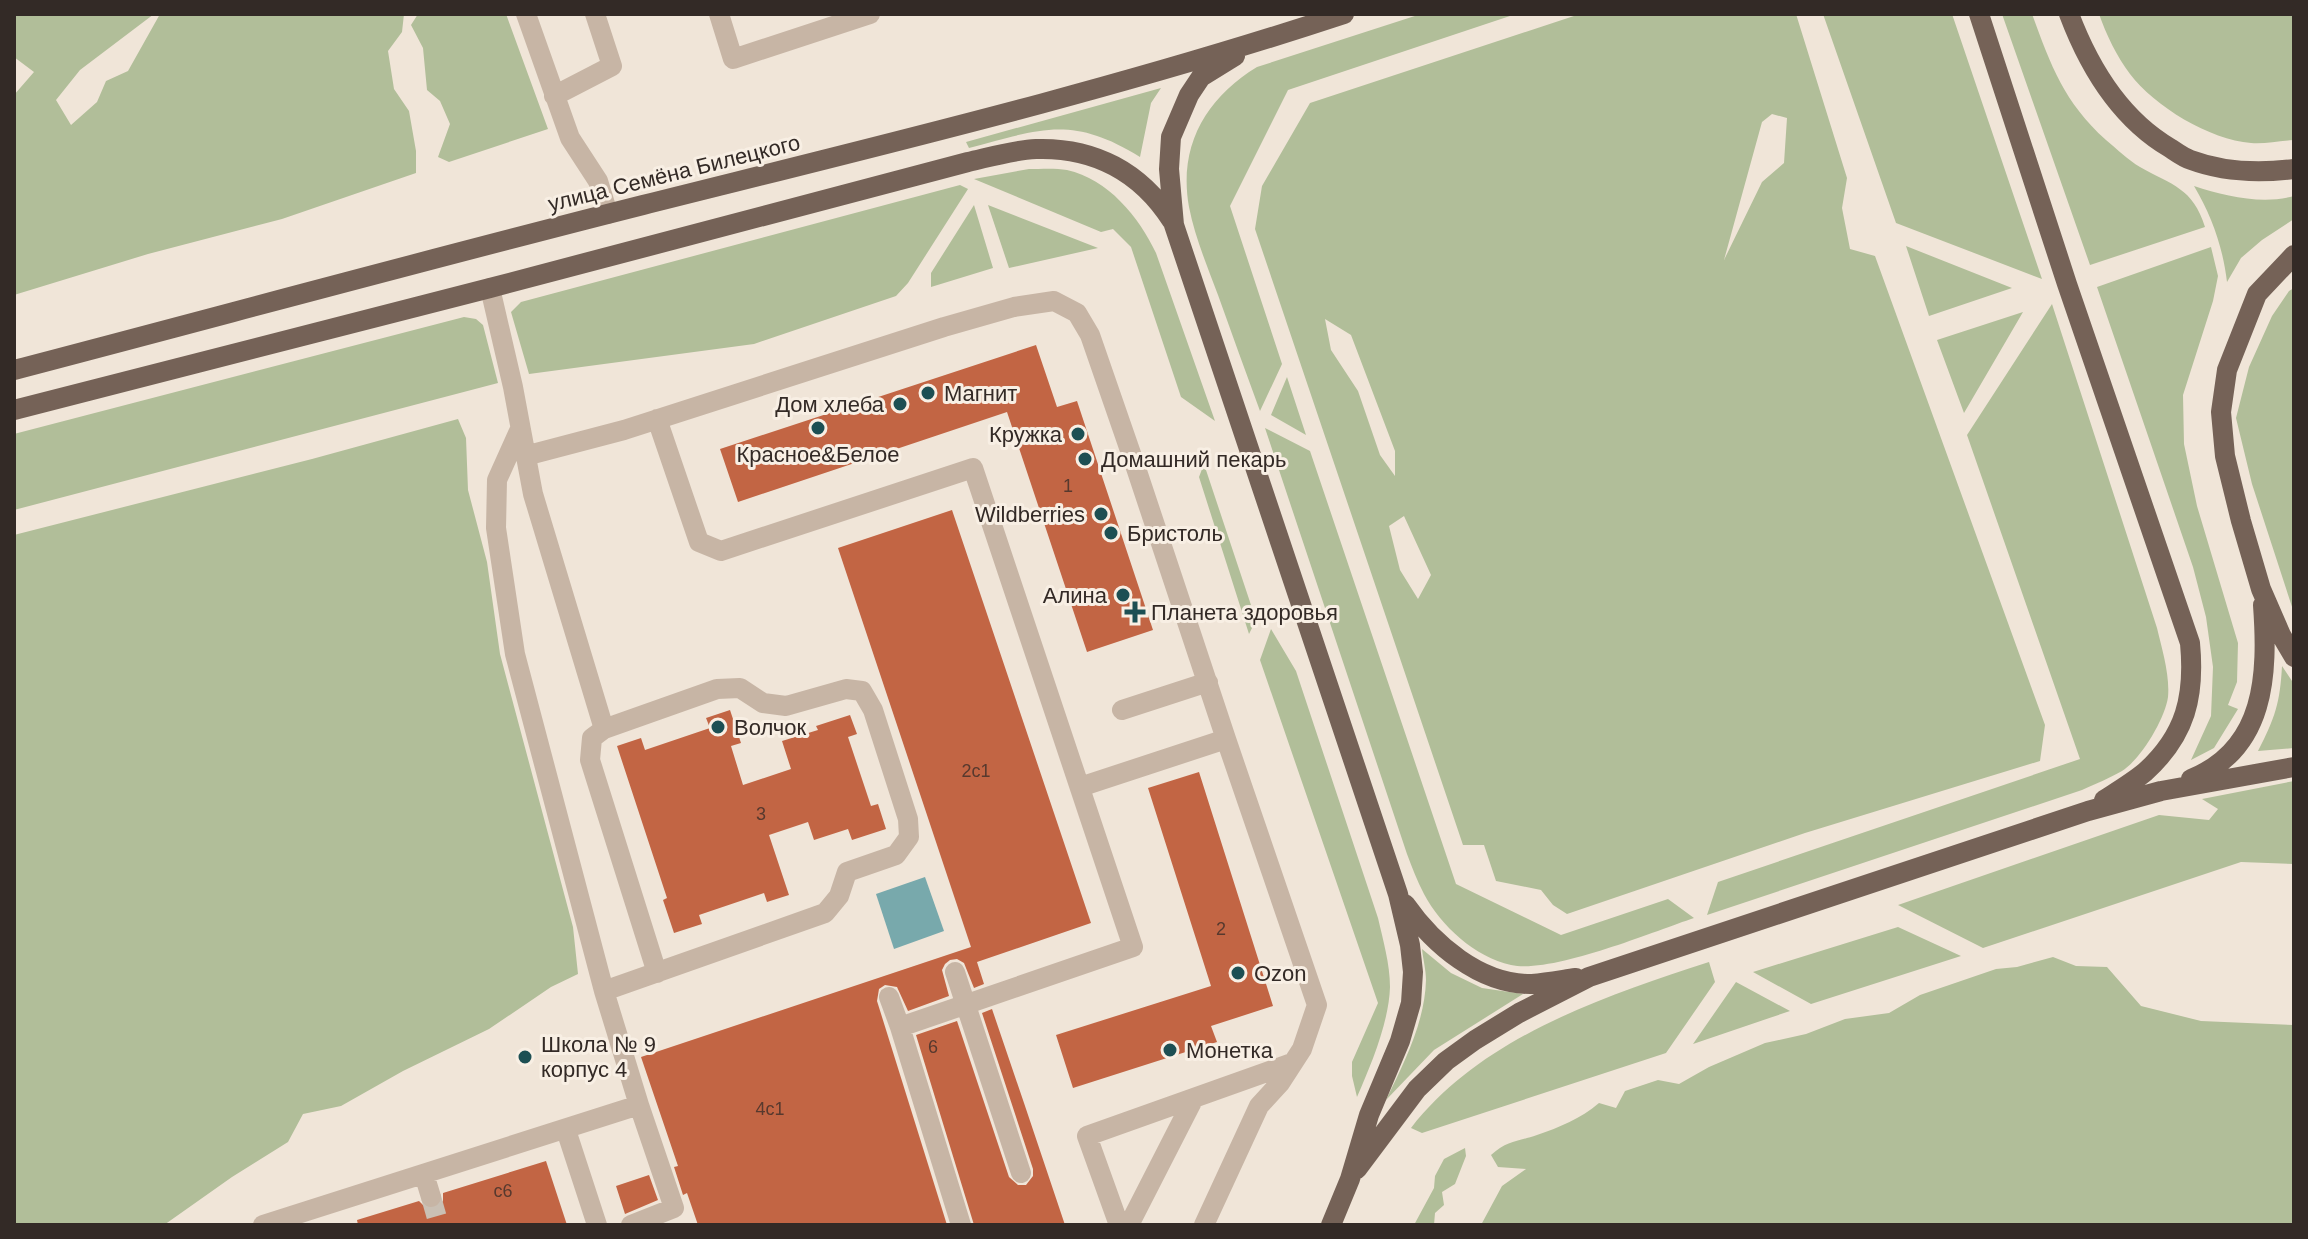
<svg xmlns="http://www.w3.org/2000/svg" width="2308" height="1239" viewBox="0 0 2308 1239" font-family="Arial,sans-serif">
	<rect width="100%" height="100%" fill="#f0e5d8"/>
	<!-- green -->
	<path fill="#b1be99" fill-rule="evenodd" d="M 14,14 L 154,14 L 80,70 L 56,100 L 71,125 L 97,102 L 106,81 L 128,71 L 160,14 L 404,14 L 402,32 L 388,51 L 394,89 L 409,111 L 416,151 L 416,173 L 282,219 L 148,254 L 14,295 L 14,95 L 34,72 L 14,57 Z
		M 418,14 L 506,14 L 548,129 L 449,162 L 438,157 L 450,124 L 440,101 L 427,90 L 423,48 L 411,25 Z
		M 1421,14 L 1516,14 L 1288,90 L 1230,206 L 1282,364 L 1260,411 C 1246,373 1232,334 1218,295 C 1207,266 1195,237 1189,207 C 1178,146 1206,98 1257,67 Z
		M 1580,14 L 1796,14 L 1847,178 L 1842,208 L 1850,249 L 1875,256 L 2045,725 L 2040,761 L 1805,833 L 1567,914 L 1553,905 L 1541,890 L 1496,881 L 1484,845 L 1463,845 L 1255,229 L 1262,186 L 1310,103 ZM 1772,114 L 1787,118 L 1784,163 L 1762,182 L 1724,260 L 1762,122 ZM 1325,319 L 1351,335 L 1395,451 L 1395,476 L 1380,455 L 1358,391 L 1331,350 ZM 1404,516 L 1431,575 L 1418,599 L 1400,570 L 1389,526 Z
		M 1823,14 L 1952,14 L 2042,279 L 1896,223 Z
		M 2002,14 L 2032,14 C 2051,66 2064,102 2106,140 C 2117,149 2128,160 2140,167 C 2172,185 2193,188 2205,227 L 2090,265 Z
		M 2099,14 L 2294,14 L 2294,140 C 2280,141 2265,144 2251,143 C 2210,140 2154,106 2130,74 C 2117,57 2106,34 2099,14 Z
		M 1161,88 L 1151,103 L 1140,157 C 1072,115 1041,129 969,148 L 966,142 Z
		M 1029,169 C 1041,169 1056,168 1067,170 C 1108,179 1139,217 1156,253 L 1215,421 L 1181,397 L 1131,247 L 1113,229 L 1101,232 L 974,179 Z
		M 960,185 L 968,189 L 908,283 L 896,296 L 754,344 L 529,374 L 511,312 L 521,302 Z
		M 2194,186 C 2225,196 2262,205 2294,196 L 2294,219 L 2262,240 L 2241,258 L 2227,282 C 2223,248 2212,216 2194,186 Z
		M 974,205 L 993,268 L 931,287 L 931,273 Z
		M 988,205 L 1098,248 L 1009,268 Z
		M 1906,246 L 2012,288 L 1929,316 Z
		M 2211,247 L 2218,276 L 2213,301 L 2183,395 L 2184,444 L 2197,506 L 2238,643 L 2237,682 L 2228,705 L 2238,709 L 2214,748 L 2191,760 L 2211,716 L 2213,667 L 2206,617 L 2193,567 L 2097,287 Z
		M 2294,288 L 2294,613 L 2252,484 L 2236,418 L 2249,367 L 2272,316 L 2289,291 Z
		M 2052,304 L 2157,628 C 2162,649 2170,675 2168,697 C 2165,719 2141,759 2122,771 C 2110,778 2095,784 2082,790 L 1707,915 L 1718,882 L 2080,759 L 1967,435 Z
		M 2023,312 L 1964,413 L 1937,340 Z
		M 464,317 L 476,319 L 483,325 L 498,383 L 14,510 L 14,434 Z
		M 1287,377 L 1306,435 L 1271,415 Z
		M 458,419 L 466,438 L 468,490 L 487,562 L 500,654 L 573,927 L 578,974 L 551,987 L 489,1029 L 403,1071 L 341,1106 L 303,1114 L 288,1142 L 232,1177 L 164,1225 L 14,1225 L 14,535 L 312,459 Z
		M 1265,428 L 1310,451 L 1456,884 L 1561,935 L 1668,899 L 1694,918 C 1652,932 1552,974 1511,965 C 1475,957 1441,926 1424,894 C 1417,881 1412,867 1407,854 Z
		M 1204,464 L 1256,620 L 1249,634 L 1199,477 Z
		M 1271,629 L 1296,671 L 1378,918 C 1383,940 1390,964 1390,987 C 1389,1022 1371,1065 1357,1097 L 1352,1076 L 1352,1062 L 1378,1003 L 1260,660 Z
		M 2282,666 L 2294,684 L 2294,748 L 2258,751 C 2275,718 2280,703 2282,666 Z
		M 2294,781 L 2294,864 L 2241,862 L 1983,948 L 1898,905 L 2159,815 L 2209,820 L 2218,809 L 2202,799 Z
		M 1898,927 L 1961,956 L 1811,1004 L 1753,972 Z
		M 1422,949 L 1451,973 L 1482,988 L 1523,994 L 1434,1050 L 1386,1100 C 1404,1063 1425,1022 1426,980 C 1426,970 1423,959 1422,949 Z
		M 2053,957 L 2076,966 L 2107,967 L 2141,1006 L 2201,1021 L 2294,1025 L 2294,1225 L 1481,1225 L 1502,1186 L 1526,1169 L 1498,1167 L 1491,1155 C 1508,1140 1517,1142 1537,1135 C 1560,1127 1580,1119 1599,1103 L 1616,1108 L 1625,1091 L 1658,1080 L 1679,1084 L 1709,1067 L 1765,1043 L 1806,1034 L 1845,1019 L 1889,1013 L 1920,995 L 1996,969 L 2017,967 Z
		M 1709,962 L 1715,982 L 1666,1053 L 1422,1133 L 1411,1128 C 1482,1037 1602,997 1709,962 Z
		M 1736,982 L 1790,1011 L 1693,1044 Z
		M 1465,1148 L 1466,1156 L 1455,1184 L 1442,1192 L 1444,1205 L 1435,1213 L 1434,1225 L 1414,1225 L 1434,1188 L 1435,1176 L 1444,1159 Z"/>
	<!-- water -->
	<path fill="#78a9ac" d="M 925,877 L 944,931 L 894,949 L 876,894 Z"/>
	<!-- building -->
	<path fill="#c26544" d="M 1036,345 L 1057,407 L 1077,401 L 1153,630 L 1087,652 L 1007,412 L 738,502 L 720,449 Z
		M 952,510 L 1091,923 L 977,962 L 984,984 L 974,988 L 964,963 L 957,959 L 950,960 L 945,964 L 942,970 L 949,996 L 908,1011 L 897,987 L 885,985 L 879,989 L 877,1001 L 947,1225 L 698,1225 L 687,1193 L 683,1195 L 674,1167 L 678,1166 L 641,1057 L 971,947 L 838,548 Z
		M 730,710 L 741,743 L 731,746 L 743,785 L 791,769 L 782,741 L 818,730 L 816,726 L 850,715 L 857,734 L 848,737 L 871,806 L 878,804 L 886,829 L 852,840 L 848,829 L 814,840 L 808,822 L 769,835 L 789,895 L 767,902 L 764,893 L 699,915 L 702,924 L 674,933 L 663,900 L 667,898 L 617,746 L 641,738 L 645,750 L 710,728 L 706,718 Z
		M 1199,772 L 1273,1006 L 1211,1026 L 1217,1042 L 1073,1088 L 1056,1035 L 1211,986 L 1148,788 Z
		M 992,1009 L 1024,1103 L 1065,1225 L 974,1225 L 916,1035 L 957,1021 L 1009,1177 L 1018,1185 L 1026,1185 L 1033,1176 L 1033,1169 L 982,1013 Z
		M 546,1161 L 567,1225 L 358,1225 L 357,1220 L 419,1201 L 427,1209 L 436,1209 L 443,1201 L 443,1193 Z
		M 649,1175 L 658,1200 L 625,1214 L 616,1186 Z"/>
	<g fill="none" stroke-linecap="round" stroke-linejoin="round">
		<!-- minor-tunnel -->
		<path stroke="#cac0b4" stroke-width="20" stroke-dasharray="20 10" stroke-linecap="butt" d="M 431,1197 L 439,1225"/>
		<!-- minor -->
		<path stroke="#c7b5a5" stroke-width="20" d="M 526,14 L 570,138 L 598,181 L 608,214
			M 719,14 L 733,59 L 870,14
			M 554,96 L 612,66 L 595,14
			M 490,288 L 513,387 L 533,494 L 604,729
			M 657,419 L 699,542 L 721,551 L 973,468 L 1133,947 L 900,1027 L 961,1225
			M 525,456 L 624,430 L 944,327 L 1014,307 L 1054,301 L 1077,313 L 1090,335 L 1135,465 L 1226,739 L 1317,1005 L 1302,1049 L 1280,1083 L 1259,1106 L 1204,1225
			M 1122,710 L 1208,682
			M 1080,787 L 1226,739
			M 955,972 L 1021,1173
			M 604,991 L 825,913 L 839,896 L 847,872 L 896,855 L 909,837 L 908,819 L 873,710 L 862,691 L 846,689 L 786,706 L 763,703 L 740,688 L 717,689 L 604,729 L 592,738 L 590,760 L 657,973
			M 889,997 L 900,1027
			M 566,1130 L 597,1225
			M 424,1174 L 431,1197
			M 263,1225 L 639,1105 L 604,991 L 515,654 L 496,528 L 497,480 L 520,429
			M 631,1225 L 674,1208 L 639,1105
			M 1119,1225 L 1087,1136 L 1292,1063
			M 1129,1225 L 1194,1098"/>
		<!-- major -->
		<path stroke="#756257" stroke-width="20" d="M 1979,14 L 2067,284 L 2190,643 C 2195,696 2186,735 2145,772 C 2133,782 2118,791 2104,800
			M 2069,14 C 2089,67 2119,118 2170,148 C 2176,152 2184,158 2191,160 C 2223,172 2261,173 2294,169
			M 1235,56 L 1201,77 L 1189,95 L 1171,137 L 1169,169 L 1174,225 L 1398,894 L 1410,945 L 1413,972 L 1411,1003 L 1400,1041 L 1369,1115 L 1350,1179 L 1331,1225
			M 2294,255 L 2257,294 L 2227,370 L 2221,412 L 2225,456 L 2241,521 L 2261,589 L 2281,635 L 2294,657
			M 14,370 C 224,315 433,258 643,205 C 878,146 1114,90 1344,14
			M 14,410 L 490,288 L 968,162 C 990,157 1013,150 1036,149 C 1094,147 1141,172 1172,221
			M 2191,779 C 2266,749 2268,674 2263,605
			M 1405,904 C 1433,944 1480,985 1532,984 C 1547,983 1562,980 1576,978
			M 1357,1169 L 1417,1089 L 1446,1061 L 1475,1040 L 1519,1013 L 1589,977 L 2088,811 L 2161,791 L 2294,767"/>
	</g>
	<!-- markers -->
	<g fill="#1d4f53" stroke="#f8efe4" stroke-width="3">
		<circle cx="928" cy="393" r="8"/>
		<circle cx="900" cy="404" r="8"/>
		<circle cx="818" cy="428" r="8"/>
		<circle cx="1078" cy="434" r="8"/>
		<circle cx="1085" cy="459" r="8"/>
		<circle cx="1101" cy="514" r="8"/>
		<circle cx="1111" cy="533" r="8"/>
		<circle cx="1123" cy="595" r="8"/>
		<path d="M1131 600h8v8h8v8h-8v8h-8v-8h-8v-8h8z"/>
		<circle cx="718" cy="727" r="8"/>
		<circle cx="1238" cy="973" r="8"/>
		<circle cx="1170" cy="1050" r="8"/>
		<circle cx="525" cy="1057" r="8"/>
	</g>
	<g text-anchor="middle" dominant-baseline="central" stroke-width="6" stroke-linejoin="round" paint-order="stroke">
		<!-- number labels -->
		<g font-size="18" fill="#57392e">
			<text x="1068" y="486">1</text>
			<text x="976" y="771">2с1</text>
			<text x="761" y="814">3</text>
			<text x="1221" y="929">2</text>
			<text x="933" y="1047">6</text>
			<text x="770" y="1109">4с1</text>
			<text x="503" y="1191">с6</text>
		</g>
		<!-- street labels -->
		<g font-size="22" fill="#332a26" stroke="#f8efe4">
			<text transform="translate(674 173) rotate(-14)">улица Семёна Билецкого</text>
		</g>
		<!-- poi labels -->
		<g font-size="22" fill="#332a26" stroke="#f8efe4" text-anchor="start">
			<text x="944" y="393">Магнит</text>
			<text x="884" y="404" text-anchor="end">Дом хлеба</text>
			<text x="1062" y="434" text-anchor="end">Кружка</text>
			<text x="818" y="454" text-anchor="middle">Красное&amp;Белое</text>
			<text x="1101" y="459">Домашний пекарь</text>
			<text x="1085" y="514" text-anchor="end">Wildberries</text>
			<text x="1127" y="533">Бристоль</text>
			<text x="1107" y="595" text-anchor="end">Алина</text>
			<text x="1151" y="612">Планета здоровья</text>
			<text x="734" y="727">Волчок</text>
			<text x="1254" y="973">Ozon</text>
			<text x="541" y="1044">Школа № 9<tspan x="541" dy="25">корпус 4</tspan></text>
			<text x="1186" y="1050">Монетка</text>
		</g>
	</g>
	<!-- border -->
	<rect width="2308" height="1239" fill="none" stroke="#332a26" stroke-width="32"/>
</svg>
